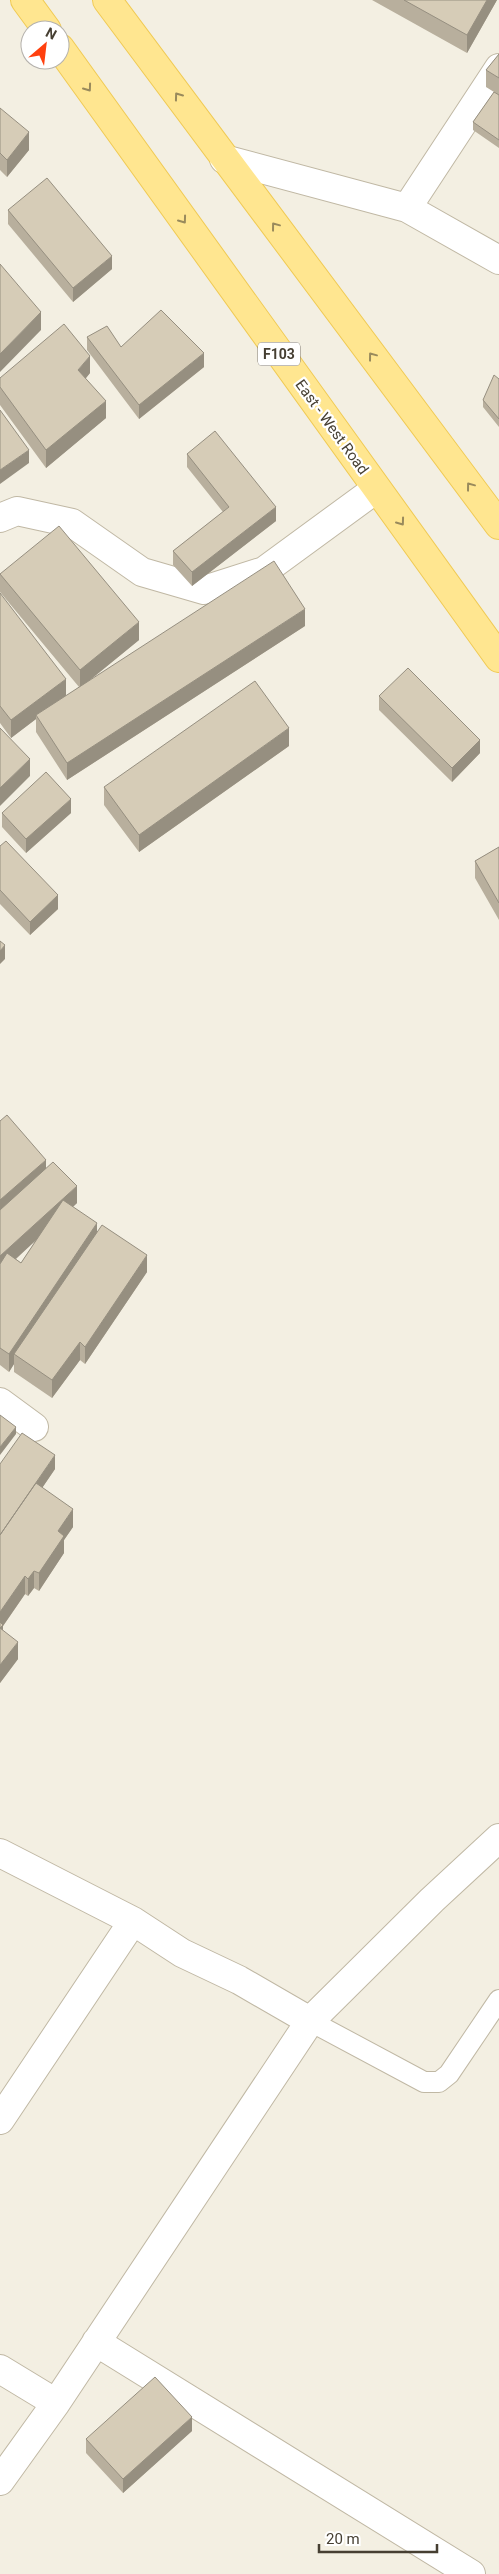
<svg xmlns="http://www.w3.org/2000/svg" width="499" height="2574" viewBox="0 0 499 2574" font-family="Roboto,sans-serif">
	<rect width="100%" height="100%" fill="#f3efe2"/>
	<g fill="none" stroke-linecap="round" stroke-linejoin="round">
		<!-- service casing -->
		<g stroke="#c0b8a4" stroke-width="22">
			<path id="service" d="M 310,2021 L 424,2082 L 439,2082 L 449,2074 L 499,2000"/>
		</g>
		<!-- minor casing -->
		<g stroke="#c0b8a4" stroke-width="30">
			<path id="minor" d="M 224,159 L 407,208 L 499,260
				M 407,208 L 499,68
				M 0,518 L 17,511 L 72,523 L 142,572 L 204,590 L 264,571 L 376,489
				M 0,1402 L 34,1427
				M 0,1853 L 133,1921 L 182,1953 L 239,1980 L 310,2021
				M 0,2120 L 133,1921
				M 96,2342 L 471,2574
				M 0,2369 L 56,2403
				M 0,2481 L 56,2403 L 310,2021 L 432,1900 L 499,1838"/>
		</g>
		<!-- primary casing -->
		<g stroke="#f0ca54" stroke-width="30">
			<path id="primary" d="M 25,0 L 47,30
				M 107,0 L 499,525
				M 60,48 L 499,658"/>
		</g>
		<!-- service -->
		<use href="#service" stroke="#fff" stroke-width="20"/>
		<!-- minor -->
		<use href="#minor" stroke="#fff" stroke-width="28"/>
		<!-- primary -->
		<use href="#primary" stroke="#ffe690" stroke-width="28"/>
	</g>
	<!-- wall -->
	<path fill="#b8af9d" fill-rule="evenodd" d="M 372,0 L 497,0 L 467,53 Z
		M 499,54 L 499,148 L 473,130 L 473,122 L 494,92 L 486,87 L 486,70 Z
		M 0,108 L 29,150 L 7,177 L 0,170 Z
		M 8,210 L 112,269 L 73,302 L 8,224 Z
		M 87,337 L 121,347 L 204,367 L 139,419 L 87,350 Z
		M 90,373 L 85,379 L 106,418 L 46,468 L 0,405 L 0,378 Z
		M 499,379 L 499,427 L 483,407 L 483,400 Z
		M 187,454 L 276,521 L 192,586 L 173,565 L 173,551 L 223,512 L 187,467 Z
		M 0,574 L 139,640 L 89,681 L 305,626 L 67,780 L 36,732 L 36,719 L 11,738 L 0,723 L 0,593 L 66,696 L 79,687 L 0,592 Z
		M 379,696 L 480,753 L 452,782 L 379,710 Z
		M 289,746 L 139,852 L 104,805 L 104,787 Z
		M 2,813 L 71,813 L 26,853 L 2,827 Z
		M 0,846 L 58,909 L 30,935 L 0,904 Z
		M 499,847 L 499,920 L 475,878 L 475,861 Z
		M 0,1121 L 46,1168 L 77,1203 L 73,1207 L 97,1232 L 147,1272 L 85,1364 L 80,1360 L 52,1398 L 14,1372 L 14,1364 L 9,1372 L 0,1365 ZM 36,1240 L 21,1263 L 16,1259 Z
		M 0,1464 L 55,1469 L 42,1488 L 73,1527 L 64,1540 L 64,1553 L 39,1591 L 34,1588 L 28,1596 L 25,1594 L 3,1626 L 3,1630 L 18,1659 L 0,1683 Z
		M 192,2431 L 123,2493 L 86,2453 L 86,2439 Z"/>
	<!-- shaded-wall -->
	<path fill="#968f80" d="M 487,0 L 497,0 L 467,53 L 467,35 Z
		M 29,132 L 29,150 L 7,177 L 7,160 Z
		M 112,256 L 112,269 L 73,302 L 73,288 Z
		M 41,312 L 41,330 L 0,372 L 0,354 Z
		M 204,353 L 204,367 L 139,419 L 139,405 Z
		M 90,356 L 90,373 L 78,388 L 78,370 Z
		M 106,401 L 106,418 L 46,468 L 46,450 Z
		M 29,450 L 29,463 L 0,484 L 0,470 Z
		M 276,507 L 276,521 L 192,586 L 192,572 Z
		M 305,609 L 305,626 L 67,780 L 67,763 Z
		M 139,622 L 139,640 L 80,688 L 80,670 Z
		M 66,679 L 66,696 L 36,715 L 36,719 L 11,738 L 11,720 Z
		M 289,728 L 289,746 L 139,852 L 139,835 Z
		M 480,740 L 480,753 L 452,782 L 452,768 Z
		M 30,759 L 30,776 L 0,806 L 0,788 Z
		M 71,799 L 71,813 L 26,853 L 26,839 Z
		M 58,895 L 58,909 L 30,935 L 30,922 Z
		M 5,945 L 5,959 L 0,964 L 0,951 Z
		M 46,1160 L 46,1177 L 0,1217 L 0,1200 Z
		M 77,1186 L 77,1203 L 0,1273 L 0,1256 Z
		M 97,1223 L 97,1240 L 14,1354 L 14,1364 L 9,1372 L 9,1354 Z
		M 147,1255 L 147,1272 L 85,1364 L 85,1347 Z
		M 80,1342 L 80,1360 L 52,1398 L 52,1380 Z
		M 16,1427 L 16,1434 L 0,1455 L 0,1447 Z
		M 55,1455 L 55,1469 L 0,1550 L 0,1536 Z
		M 73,1509 L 73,1527 L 64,1540 L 64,1553 L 39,1591 L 39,1573 L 58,1531 Z
		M 34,1571 L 34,1588 L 28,1596 L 28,1579 Z
		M 25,1576 L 25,1594 L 3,1626 L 3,1642 L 0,1645 L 0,1612 Z
		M 18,1642 L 18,1659 L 0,1683 L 0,1665 Z
		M 192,2417 L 192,2431 L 123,2493 L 123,2479 Z"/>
	<!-- building -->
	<path fill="#d6ccb7" stroke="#968f80" d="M 404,0 L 487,0 L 467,35 Z
		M 499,54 L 499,78 L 486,70 Z
		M 494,92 L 499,95 L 499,140 L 473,122 Z
		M 0,108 L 29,132 L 7,160 L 0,153 Z
		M 47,178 L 112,256 L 73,288 L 8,210 Z
		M 0,264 L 41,312 L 0,354 Z
		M 161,310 L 204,353 L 139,405 L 87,337 L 107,326 L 121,347 Z
		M 64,324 L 90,356 L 78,370 L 106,401 L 46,450 L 0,387 L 0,378 Z
		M 494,375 L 499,379 L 499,419 L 483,400 Z
		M 0,410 L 29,450 L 0,470 Z
		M 215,431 L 276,507 L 192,572 L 173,551 L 229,507 L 187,454 Z
		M 59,526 L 139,622 L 80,670 L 0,574 Z
		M 274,561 L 305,609 L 67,763 L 36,715 Z
		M 0,593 L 66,679 L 11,720 L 0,706 Z
		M 408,668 L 480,740 L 452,768 L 379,696 Z
		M 255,681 L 289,728 L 139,835 L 104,787 Z
		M 0,728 L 30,759 L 0,788 Z
		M 46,772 L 71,799 L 26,839 L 2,813 Z
		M 6,841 L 58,895 L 30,922 L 0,890 L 0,846 Z
		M 499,847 L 499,903 L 475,861 Z
		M 0,941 L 5,945 L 0,951 Z
		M 7,1115 L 46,1160 L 0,1200 L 0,1121 Z
		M 53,1162 L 77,1186 L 0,1256 L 0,1210 Z
		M 63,1200 L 97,1223 L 9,1354 L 0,1348 L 0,1264 L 7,1253 L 21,1263 Z
		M 102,1225 L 147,1255 L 85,1347 L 80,1342 L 52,1380 L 14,1354 Z
		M 0,1415 L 16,1427 L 0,1447 Z
		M 22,1433 L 55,1455 L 0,1535 L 0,1464 Z
		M 36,1483 L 73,1509 L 58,1531 L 64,1536 L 39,1573 L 34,1571 L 28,1579 L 25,1576 L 0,1612 L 0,1535 Z
		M 0,1622 L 3,1625 L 0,1628 L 18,1642 L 0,1665 Z
		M 155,2377 L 192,2417 L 123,2479 L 86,2439 Z"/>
	<!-- one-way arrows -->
	<defs><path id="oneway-chevron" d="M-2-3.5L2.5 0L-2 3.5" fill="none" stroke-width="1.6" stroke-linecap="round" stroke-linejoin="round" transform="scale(1.25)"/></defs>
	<g stroke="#998a5c">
		<use href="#oneway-chevron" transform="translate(88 88) rotate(54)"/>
		<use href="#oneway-chevron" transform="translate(178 96) rotate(-126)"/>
		<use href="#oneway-chevron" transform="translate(183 220) rotate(54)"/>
		<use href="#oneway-chevron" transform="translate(275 226) rotate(-127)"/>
		<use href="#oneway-chevron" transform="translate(372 356) rotate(-127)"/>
		<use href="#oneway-chevron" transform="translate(470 486) rotate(-127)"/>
		<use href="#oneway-chevron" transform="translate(401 522) rotate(54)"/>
	</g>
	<g text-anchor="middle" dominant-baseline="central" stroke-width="4.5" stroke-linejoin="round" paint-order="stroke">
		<!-- shield labels -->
		<rect fill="#fff" stroke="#7e7970" stroke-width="1" x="258" y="342.5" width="42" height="23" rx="4"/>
		<g font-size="14" font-weight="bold" fill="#463f32">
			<text x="279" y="354">F103</text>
		</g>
		<!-- street labels -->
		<g font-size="15" fill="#463f32" stroke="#fff">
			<text transform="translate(332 427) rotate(54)">East - West Road</text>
		</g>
	</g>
	<!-- north arrow -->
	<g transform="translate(45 45) rotate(28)"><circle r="24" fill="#ffffff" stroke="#b5b2ad"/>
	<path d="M0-4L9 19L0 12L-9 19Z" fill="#ff400e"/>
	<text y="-8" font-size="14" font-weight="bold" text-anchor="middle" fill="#463f32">N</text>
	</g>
	<!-- scale -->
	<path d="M319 2544v8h118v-8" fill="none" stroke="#463f32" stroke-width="2.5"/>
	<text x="326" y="2544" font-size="15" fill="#463f32" stroke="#ffffff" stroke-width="4" paint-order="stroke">20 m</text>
</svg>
